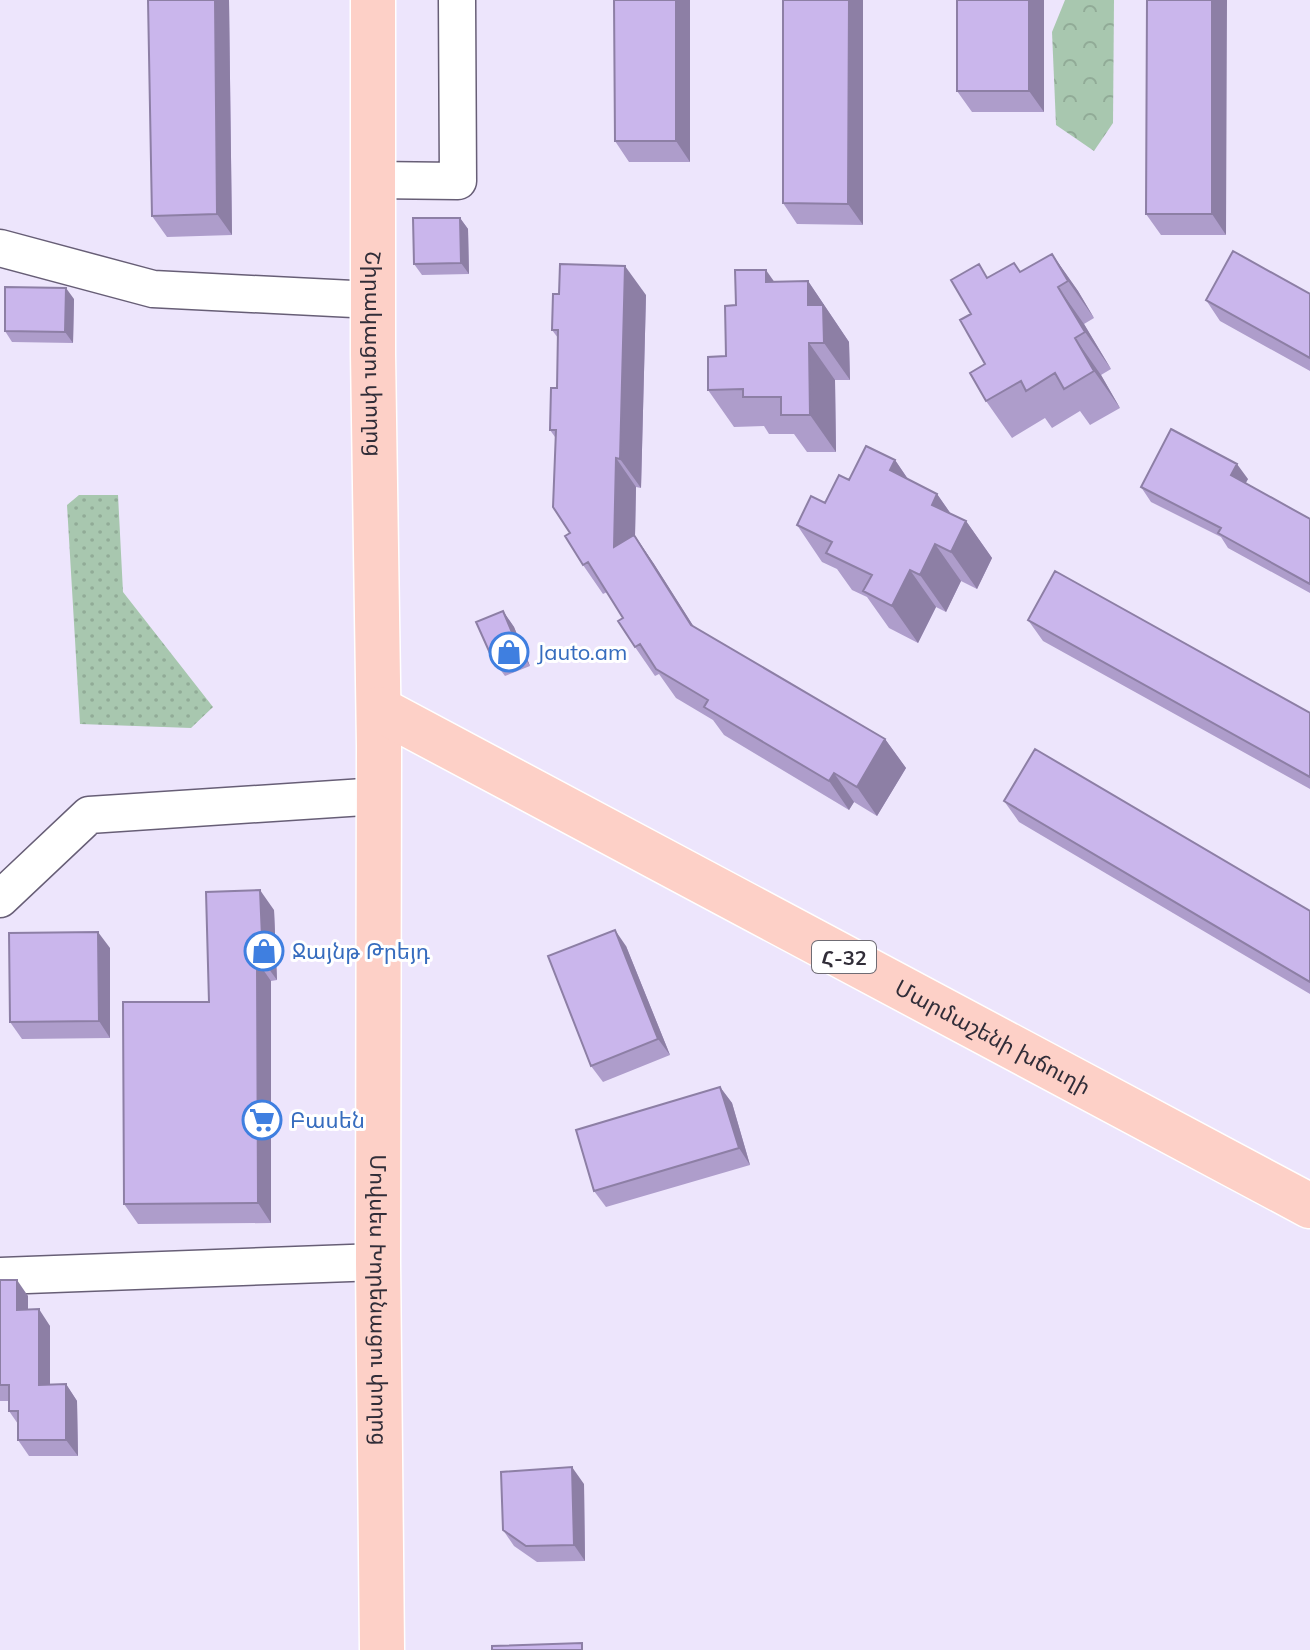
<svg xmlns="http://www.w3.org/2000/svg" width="1310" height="1650" viewBox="0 0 1310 1650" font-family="Mulish,'Noto Sans Armenian',sans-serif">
	<defs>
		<pattern id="grass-dots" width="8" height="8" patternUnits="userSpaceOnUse" patternTransform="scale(2)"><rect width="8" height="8" fill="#a8c7af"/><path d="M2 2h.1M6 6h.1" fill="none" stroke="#91ab97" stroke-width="1.8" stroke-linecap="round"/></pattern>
		<pattern id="forest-crowns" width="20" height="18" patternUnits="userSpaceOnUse" patternTransform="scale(2)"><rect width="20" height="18" fill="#a8c7af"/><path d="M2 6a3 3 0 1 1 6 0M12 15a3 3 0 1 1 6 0" fill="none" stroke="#91ab97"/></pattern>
	</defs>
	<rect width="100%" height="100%" fill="#ede5fc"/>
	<!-- grass -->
	<path fill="url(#grass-dots)" d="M 79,495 L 118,495 L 123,592 L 213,707 L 191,728 L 80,724 L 67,505 Z"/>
	<!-- forest -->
	<path fill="url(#forest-crowns)" d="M 1065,0 L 1114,0 L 1113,123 L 1094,151 L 1056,125 L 1052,32 Z"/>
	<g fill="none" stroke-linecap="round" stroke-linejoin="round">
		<!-- street casing -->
		<g stroke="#675e76" stroke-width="39">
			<path id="street" d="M 372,180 L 458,181 L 457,0
				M 0,248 L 153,289 L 373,300
				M 0,899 L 89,815 L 379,796
				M 0,1276 L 378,1262"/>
		</g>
		<!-- primary casing -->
		<g stroke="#fff" stroke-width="47">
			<g id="primary">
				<path id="s1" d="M 373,0 L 373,354 L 379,746 L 378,1262 L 382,1650"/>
				<path id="s2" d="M 379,709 L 1310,1206"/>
			</g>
		</g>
		<!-- street -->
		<use href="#street" stroke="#fff" stroke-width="36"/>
		<!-- primary -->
		<use href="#primary" stroke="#fdd0c7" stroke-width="44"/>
	</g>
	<!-- wall -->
	<path fill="#ae9dcb" d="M 148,0 L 229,0 L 232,235 L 167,237 L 152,216 Z
		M 614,0 L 690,0 L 690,162 L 629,162 L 615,141 Z
		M 783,0 L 863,225 L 797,224 L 783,203 Z
		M 1044,0 L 1044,112 L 972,112 L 957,91 Z
		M 1147,0 L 1226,235 L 1161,235 L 1146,214 Z
		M 460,218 L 468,229 L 469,274 L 422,275 L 414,264 Z
		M 1052,254 L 1078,291 L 1094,318 L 1084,324 L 1111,369 L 1101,375 L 1120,408 L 1090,425 L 1080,411 L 1052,428 L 1045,418 L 1012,438 L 986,401 L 985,364 L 971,314 L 988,278 L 1021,272 Z
		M 808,281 L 849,342 L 850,380 L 835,380 L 836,452 L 807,452 L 794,434 L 769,434 L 764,426 L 734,427 L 708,390 L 726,356 L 736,305 L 775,282 Z
		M 1310,294 L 1310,371 L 1220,321 L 1206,300 Z
		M 646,295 L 641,488 L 636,487 L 635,536 L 654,564 L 694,627 L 885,739 L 906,768 L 877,816 L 854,802 L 849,810 L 724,735 L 713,720 L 676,698 L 659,674 L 655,676 L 635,647 L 623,618 L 607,592 L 603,594 L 583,565 L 570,533 L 555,437 L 550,430 L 557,388 L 558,338 L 552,330 Z
		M 74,299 L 73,343 L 12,342 L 5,331 Z
		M 895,460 L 908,479 L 937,494 L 951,514 L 966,521 L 992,558 L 977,589 L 961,581 L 946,612 L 936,607 L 918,643 L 889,628 L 867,597 L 852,590 L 837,569 L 822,562 L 797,525 L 825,503 L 849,480 Z
		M 1248,479 L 1245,483 L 1310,519 L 1310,593 L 1228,548 L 1221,537 L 1151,502 L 1141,487 Z
		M 503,611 L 514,627 L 530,666 L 505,676 L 493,660 Z
		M 1028,620 L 1310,713 L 1310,789 L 1043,641 Z
		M 1004,801 L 1310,911 L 1310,994 L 1019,822 Z
		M 274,910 L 277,980 L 271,981 L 271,1223 L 138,1224 L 124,1204 L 209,1002 Z
		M 626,946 L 670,1055 L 603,1082 L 591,1066 Z
		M 110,948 L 110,1038 L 22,1039 L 10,1022 Z
		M 720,1087 L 732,1103 L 750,1165 L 606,1207 L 594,1191 Z
		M 0,1280 L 28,1296 L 28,1309 L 50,1326 L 50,1385 L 66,1384 L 77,1401 L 78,1456 L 29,1456 L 18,1440 L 18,1424 L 9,1411 L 9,1401 L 0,1401 Z
		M 584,1484 L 585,1561 L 537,1562 L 514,1546 L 503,1530 Z"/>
	<!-- shaded-wall -->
	<path fill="#8d7fa5" d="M 215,0 L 229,0 L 232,235 L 217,214 Z
		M 676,0 L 690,0 L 690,162 L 676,141 Z
		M 849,0 L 863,0 L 863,225 L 848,204 Z
		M 1029,0 L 1044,0 L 1044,112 L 1029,91 Z
		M 1212,0 L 1227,0 L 1226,235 L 1212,214 Z
		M 460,218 L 468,229 L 469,274 L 461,263 Z
		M 1052,254 L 1078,291 L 1094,318 L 1068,281 Z
		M 625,266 L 646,295 L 641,488 L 620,459 Z
		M 766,270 L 792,307 L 766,282 Z
		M 808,281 L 849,342 L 850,380 L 824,343 L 808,305 Z
		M 1058,287 L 1084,324 L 1111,369 L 1085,332 Z
		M 66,288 L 74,299 L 73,343 L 65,332 Z
		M 1075,338 L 1101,375 L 1120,408 L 1094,371 Z
		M 809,343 L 835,380 L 836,452 L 810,415 Z
		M 616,458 L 636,487 L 635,536 L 654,564 L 711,654 L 614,547 Z
		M 895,460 L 920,497 L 890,470 Z
		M 1237,464 L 1248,479 L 1242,490 L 1231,475 Z
		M 937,494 L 962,530 L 966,521 L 992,558 L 977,589 L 951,552 L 932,505 Z
		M 935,544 L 961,581 L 946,612 L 920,575 Z
		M 910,570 L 936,607 L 918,643 L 892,606 Z
		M 503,611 L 514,627 L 530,666 L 519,649 Z
		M 885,739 L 906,768 L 877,816 L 857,787 Z
		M 834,773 L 854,802 L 849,810 L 829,781 Z
		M 260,890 L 274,910 L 277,980 L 263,961 Z
		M 615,930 L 626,946 L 670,1055 L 658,1039 Z
		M 98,932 L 110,948 L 110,1038 L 99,1021 Z
		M 257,961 L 271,981 L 271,1223 L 258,1203 Z
		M 720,1087 L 732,1103 L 750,1165 L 739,1148 Z
		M 17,1280 L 28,1296 L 28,1326 L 17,1310 Z
		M 39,1309 L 50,1326 L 50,1401 L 39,1385 Z
		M 66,1384 L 77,1401 L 78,1456 L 66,1440 Z
		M 572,1467 L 584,1484 L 585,1561 L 574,1545 Z"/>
	<!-- building -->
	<path fill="#cab6ec" stroke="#8d7fa5" stroke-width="2" d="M 148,0 L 215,0 L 217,214 L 152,216 Z
		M 614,0 L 676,0 L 676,141 L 615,141 Z
		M 783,0 L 849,0 L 848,204 L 783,203 Z
		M 957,0 L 1029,0 L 1029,91 L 957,91 Z
		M 1147,0 L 1212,0 L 1212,214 L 1146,214 Z
		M 413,218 L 460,218 L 461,263 L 414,264 Z
		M 1233,251 L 1310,294 L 1310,358 L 1206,300 Z
		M 1052,254 L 1068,281 L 1058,287 L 1085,332 L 1075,338 L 1094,371 L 1064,389 L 1055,373 L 1026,391 L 1021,381 L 986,401 L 970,373 L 985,364 L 960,320 L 971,314 L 951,280 L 979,264 L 987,278 L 1014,263 L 1020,272 Z
		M 560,264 L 625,266 L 620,459 L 616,458 L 614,547 L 634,535 L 691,625 L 885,739 L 857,787 L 834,773 L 829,781 L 704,707 L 708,700 L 656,669 L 640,644 L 635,647 L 618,621 L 623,618 L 588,562 L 583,565 L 565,536 L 570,533 L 553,507 L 556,430 L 550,430 L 551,388 L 557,388 L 558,330 L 552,330 L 553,294 L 559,294 Z
		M 735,270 L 766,270 L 766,282 L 808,281 L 808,305 L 823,305 L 824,343 L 809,343 L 810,415 L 781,415 L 781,397 L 743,397 L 743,389 L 708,390 L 708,357 L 726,356 L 725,306 L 736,305 Z
		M 5,287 L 66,288 L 65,332 L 5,331 Z
		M 1171,429 L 1237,464 L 1231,475 L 1310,519 L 1310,584 L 1218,533 L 1221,528 L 1141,487 Z
		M 866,446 L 895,460 L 890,470 L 937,494 L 932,505 L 966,521 L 951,552 L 935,544 L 920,575 L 910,570 L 892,606 L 863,591 L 872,575 L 826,553 L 832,542 L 797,525 L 811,496 L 825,503 L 839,475 L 849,480 Z
		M 1055,571 L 1310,713 L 1310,777 L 1028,620 Z
		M 503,611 L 519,649 L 493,660 L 476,622 Z
		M 1035,749 L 1310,911 L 1310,982 L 1004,801 Z
		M 260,890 L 263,961 L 257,961 L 258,1203 L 124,1204 L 123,1002 L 209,1002 L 206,892 Z
		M 615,930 L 658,1039 L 591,1066 L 548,956 Z
		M 98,932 L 99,1021 L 10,1022 L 9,933 Z
		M 720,1087 L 739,1148 L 594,1191 L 576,1130 Z
		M 0,1280 L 17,1280 L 17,1310 L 39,1309 L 39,1385 L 66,1384 L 66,1440 L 18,1440 L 18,1411 L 9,1411 L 9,1385 L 0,1385 Z
		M 572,1467 L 574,1545 L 526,1546 L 503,1530 L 501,1472 Z
		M 582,1643 L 582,1650 L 492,1650 L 492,1646 Z"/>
	<!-- icons -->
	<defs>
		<g id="shop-ring" transform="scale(2)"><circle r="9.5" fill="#fff" stroke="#3f7fe0" stroke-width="1.5"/><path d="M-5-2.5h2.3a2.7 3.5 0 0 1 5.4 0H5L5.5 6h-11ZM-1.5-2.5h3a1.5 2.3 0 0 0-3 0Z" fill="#3f7fe0"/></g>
		<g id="supermarket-ring" transform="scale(2)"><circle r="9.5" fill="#fff" stroke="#3f7fe0" stroke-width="1.5"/><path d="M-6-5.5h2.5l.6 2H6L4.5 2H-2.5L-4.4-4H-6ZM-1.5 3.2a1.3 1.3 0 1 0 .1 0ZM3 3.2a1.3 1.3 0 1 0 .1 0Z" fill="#3f7fe0"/></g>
	</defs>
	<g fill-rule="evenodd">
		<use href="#shop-ring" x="509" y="652"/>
		<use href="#shop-ring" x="264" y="951"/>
		<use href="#supermarket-ring" x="262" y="1120"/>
	</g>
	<g text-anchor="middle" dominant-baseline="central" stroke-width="6" stroke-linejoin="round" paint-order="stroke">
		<!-- shield labels -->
		<rect fill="#fff" stroke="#6f6c74" stroke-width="2" x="812" y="941" width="64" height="32" rx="6"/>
		<g font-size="20" font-weight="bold" fill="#312d38">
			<text x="844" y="957">Հ-32</text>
		</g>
		<!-- street labels -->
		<g font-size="22" fill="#312d38" stroke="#fff">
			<text stroke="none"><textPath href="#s1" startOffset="354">Շիրակացու փողոց</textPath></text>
			<text stroke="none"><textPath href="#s2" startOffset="696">Մարմաշենի խճուղի</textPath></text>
			<text stroke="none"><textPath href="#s1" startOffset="1300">Մովսես Խորենացու փողոց</textPath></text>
		</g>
		<!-- shop labels -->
		<g font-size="22" fill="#366cbe" stroke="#fff" text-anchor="start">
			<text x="537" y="652">Jauto.am</text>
			<text x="292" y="951">Ջայնթ Թրեյդ</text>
			<text x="290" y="1120">Բասեն</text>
		</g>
	</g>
</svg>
